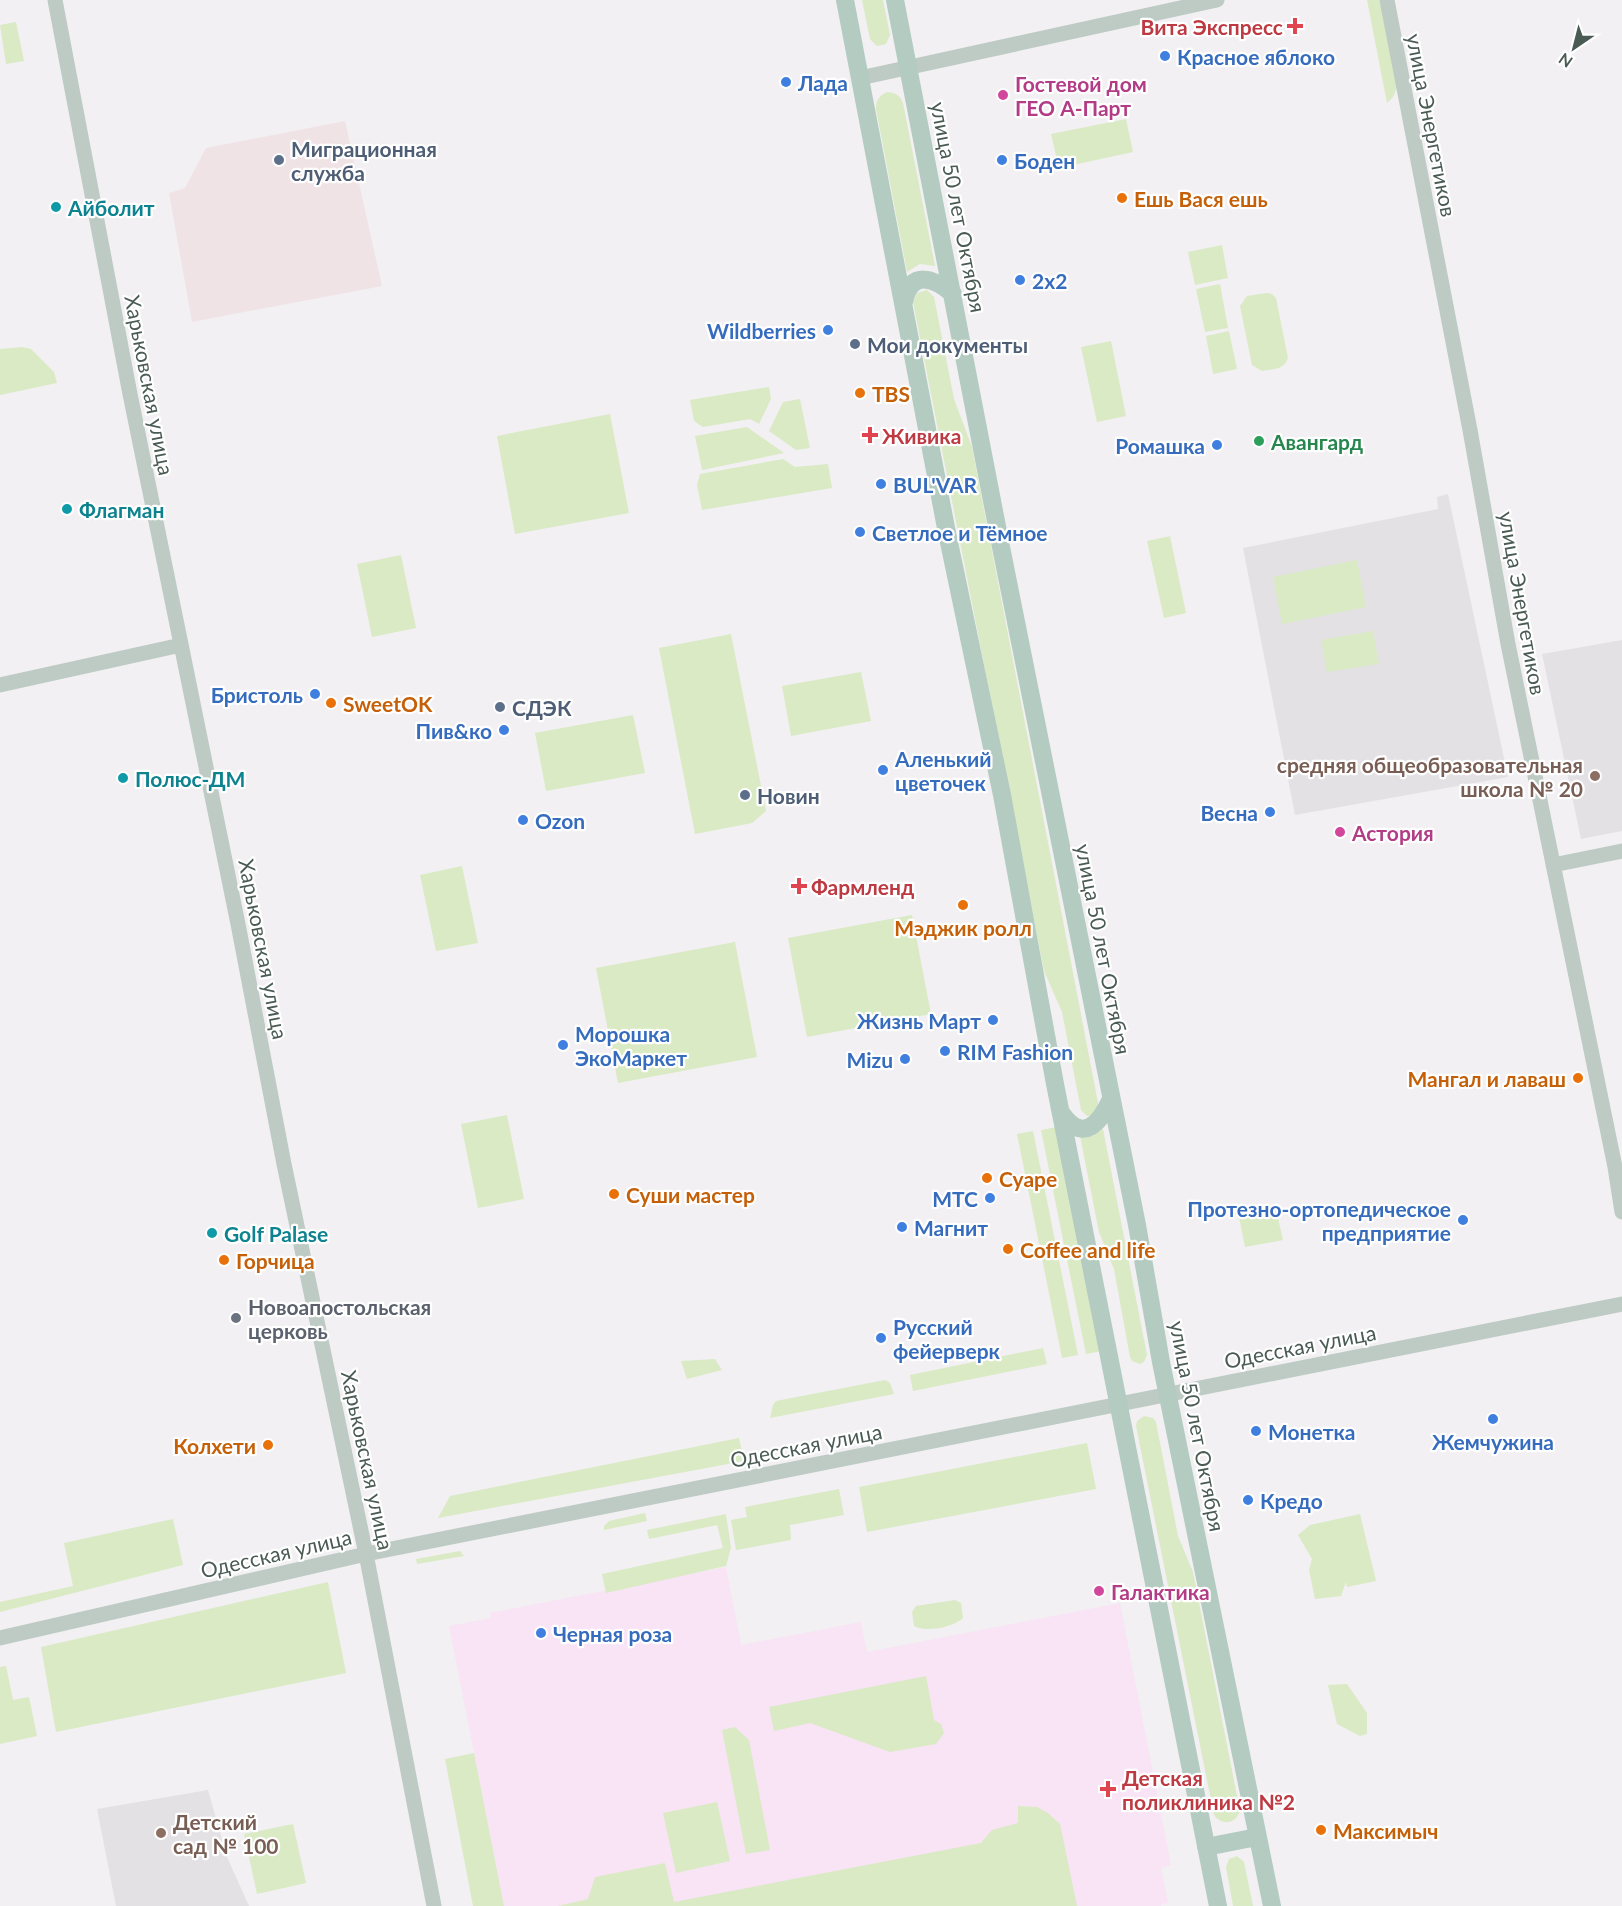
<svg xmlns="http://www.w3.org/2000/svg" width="1622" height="1906" viewBox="0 0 1622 1906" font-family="Lato,sans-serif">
	<rect width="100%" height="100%" fill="#f2f0f2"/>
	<!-- commercial -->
	<path fill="#efe3e6" d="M 345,121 L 382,286 L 192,322 L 169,193 L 185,188 L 206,148 Z"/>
	<!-- education -->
	<path fill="#e3e1e4" d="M 1448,494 L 1508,777 L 1295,815 L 1243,548 L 1438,509 L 1437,497 Z
		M 1622,640 L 1622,831 L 1581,839 L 1542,654 Z
		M 208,1790 L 227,1857 L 249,1906 L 116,1906 L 97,1809 Z"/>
	<!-- medical -->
	<path fill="#f8e4f5" d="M 726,1567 L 741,1645 L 861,1622 L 867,1652 L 1120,1603 L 1171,1865 L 1161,1868 L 1168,1903 L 1161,1904 L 1161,1906 L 504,1906 L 449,1626 L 491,1618 L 490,1613 Z"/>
	<!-- green -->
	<path fill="#d9eac4" d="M 862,0 L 883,0 L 890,35 L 886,44 L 877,46 L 870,39 Z
		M 1367,0 L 1379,0 L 1382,9 L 1397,88 L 1393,97 L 1387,103 Z
		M 16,22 L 24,61 L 6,64 L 0,25 Z
		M 887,92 C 896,93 900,95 903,103 L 935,266 L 920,264 L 907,272 L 876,109 C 876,100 879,96 887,92 Z
		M 1126,119 L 1133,152 L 1059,168 L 1051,134 Z
		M 1222,245 L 1228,278 L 1195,285 L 1188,252 Z
		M 1220,284 L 1228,328 L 1205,332 L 1196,289 Z
		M 927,290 L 934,297 L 954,399 L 972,447 L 1099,1108 L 1091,1116 L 1087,1116 L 1081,1110 L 1062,1012 L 1044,971 L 913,302 L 917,293 Z
		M 1267,293 L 1272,294 L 1276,298 L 1288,358 C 1284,370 1273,369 1262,371 L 1252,365 L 1240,306 L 1247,296 Z
		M 1229,331 L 1237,369 L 1213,374 L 1206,336 Z
		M 1111,341 L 1126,416 L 1097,422 L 1081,347 Z
		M 22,347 L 31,349 L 54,372 L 57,383 L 0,395 L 0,349 Z
		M 769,387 L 771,399 L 759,424 L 750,419 L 703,427 L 694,421 L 690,400 Z
		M 800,399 L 810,448 L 796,450 L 769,431 L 783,402 Z
		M 610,414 L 629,513 L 515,534 L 497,436 Z
		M 747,427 L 784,453 L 702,470 L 695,436 Z
		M 783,459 L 795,467 L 828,464 L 832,488 L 702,510 L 697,485 L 700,474 Z
		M 1170,536 L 1186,613 L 1164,618 L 1147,541 Z
		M 401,555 L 416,628 L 372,637 L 357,564 Z
		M 1357,560 L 1366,607 L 1282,624 L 1273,577 Z
		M 1373,631 L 1379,664 L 1327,672 L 1321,640 Z
		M 731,634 L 766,811 L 752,823 L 695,834 L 659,648 Z
		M 861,672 L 871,721 L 791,736 L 782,686 Z
		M 633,715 L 645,773 L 546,791 L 535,733 Z
		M 462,866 L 478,943 L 436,951 L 420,875 Z
		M 912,915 L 931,1014 L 807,1037 L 788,938 Z
		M 735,942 L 757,1057 L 618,1083 L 596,968 Z
		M 507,1115 L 524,1199 L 478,1208 L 461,1124 Z
		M 1057,1127 L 1102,1351 L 1086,1354 L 1041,1130 Z
		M 1103,1129 L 1147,1355 L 1144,1362 L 1140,1364 L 1132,1361 L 1130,1357 L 1114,1269 L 1099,1232 L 1080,1136 L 1093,1136 Z
		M 1033,1131 L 1078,1355 L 1062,1358 L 1017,1134 Z
		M 1275,1205 L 1283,1240 L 1245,1247 L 1238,1212 Z
		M 1043,1348 L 1047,1364 L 913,1391 L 910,1375 Z
		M 715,1359 L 722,1370 L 687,1379 L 681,1361 Z
		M 885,1380 L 890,1383 L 894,1394 L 770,1418 L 773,1405 L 776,1401 Z
		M 1144,1416 L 1153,1418 L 1156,1422 L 1178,1536 L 1193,1572 L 1240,1811 C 1236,1824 1222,1826 1214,1815 L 1136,1426 L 1137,1421 Z
		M 739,1438 L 744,1461 L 438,1518 L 450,1496 Z
		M 1087,1443 L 1096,1489 L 867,1532 L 859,1487 Z
		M 839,1489 L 844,1515 L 790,1525 L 791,1540 L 736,1550 L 731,1520 L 747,1517 L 745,1507 Z
		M 645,1513 L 647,1521 L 604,1530 L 604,1526 L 609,1521 Z
		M 726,1514 L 731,1548 L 726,1566 L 606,1593 L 602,1574 L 723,1548 L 717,1525 L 649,1539 L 647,1530 Z
		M 1360,1514 L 1376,1581 L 1347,1587 L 1346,1582 L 1341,1596 L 1315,1599 L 1309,1570 L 1312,1559 L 1298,1535 L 1310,1525 Z
		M 173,1519 L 183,1565 L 0,1612 L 0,1602 L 73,1586 L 64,1543 Z
		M 460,1551 L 464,1556 L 417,1564 L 416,1559 Z
		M 328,1582 L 346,1673 L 56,1732 L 41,1647 Z
		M 955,1600 L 961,1603 L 963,1618 C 954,1627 926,1633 914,1626 L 912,1612 L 916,1606 Z
		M 6,1666 L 13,1700 L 29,1697 L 37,1736 L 0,1744 L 0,1667 Z
		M 926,1676 L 934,1720 L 941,1724 L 944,1733 L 936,1744 L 890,1752 L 810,1723 L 774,1731 L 769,1707 Z
		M 1347,1684 L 1367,1713 L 1367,1734 L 1360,1736 L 1337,1724 L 1328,1685 Z
		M 735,1727 L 749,1740 L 770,1850 L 746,1854 L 722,1730 Z
		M 474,1753 L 504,1906 L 473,1906 L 445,1759 Z
		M 717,1802 L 730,1861 L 676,1873 L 663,1813 Z
		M 1018,1806 L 1037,1807 L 1048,1813 L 1060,1824 L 1077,1906 L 558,1906 L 588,1899 L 595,1877 L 665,1863 L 674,1902 L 981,1843 L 992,1830 L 1018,1823 Z
		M 293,1824 L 306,1883 L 257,1894 L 244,1834 Z
		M 1237,1856 L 1244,1862 L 1253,1906 L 1233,1906 L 1226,1867 L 1229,1859 Z"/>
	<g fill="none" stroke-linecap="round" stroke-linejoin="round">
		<!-- minor -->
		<path stroke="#bdcbc4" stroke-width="15" d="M 55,0 L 130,394 L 238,924 L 284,1164 L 367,1559 L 434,1906
			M 1387,0 L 1470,430 L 1508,644 L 1615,1167 L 1622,1212
			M 860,78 L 1217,0
			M 0,685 L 181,645
			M 1553,865 L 1622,851
			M 0,1638 L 366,1554 L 1622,1304"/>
		<!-- major -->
		<path stroke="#b3cbc1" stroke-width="18" d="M 845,0 L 946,528 L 1002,795 L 1055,1084 L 1218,1906
			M 895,0 L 1001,547 L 1137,1225 L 1161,1362 L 1272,1906
			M 904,302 C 911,269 934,278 953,294
			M 1062,1114 C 1083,1144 1100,1123 1111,1099
			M 1206,1847 L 1257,1837"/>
	</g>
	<!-- markers -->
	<g fill="#e0444e" stroke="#fff" stroke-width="2">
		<path d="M1292 17h6v6h6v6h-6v6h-6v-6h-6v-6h6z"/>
		<path d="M867 426h6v6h6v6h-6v6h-6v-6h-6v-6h6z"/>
		<path d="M796 877h6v6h6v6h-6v6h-6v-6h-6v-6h6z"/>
		<path d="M1105 1780h6v6h6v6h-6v6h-6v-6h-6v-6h6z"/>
	</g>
	<g fill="#3f7fe0" stroke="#fff" stroke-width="2">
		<circle cx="1165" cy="56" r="6"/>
		<circle cx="786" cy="82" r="6"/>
		<circle cx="1002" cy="160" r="6"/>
		<circle cx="1020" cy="280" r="6"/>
		<circle cx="828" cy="330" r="6"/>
		<circle cx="1217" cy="445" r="6"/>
		<circle cx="881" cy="484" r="6"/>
		<circle cx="860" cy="532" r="6"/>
		<circle cx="315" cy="694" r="6"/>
		<circle cx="504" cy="730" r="6"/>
		<circle cx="883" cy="770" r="6"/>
		<circle cx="1270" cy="812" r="6"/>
		<circle cx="523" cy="820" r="6"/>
		<circle cx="993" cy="1020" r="6"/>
		<circle cx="563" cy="1045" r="6"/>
		<circle cx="945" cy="1051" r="6"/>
		<circle cx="905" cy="1059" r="6"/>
		<circle cx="990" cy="1198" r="6"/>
		<circle cx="1463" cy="1220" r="6"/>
		<circle cx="902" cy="1227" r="6"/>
		<circle cx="881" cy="1338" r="6"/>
		<circle cx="1493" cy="1419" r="6"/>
		<circle cx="1256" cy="1431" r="6"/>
		<circle cx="1248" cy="1500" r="6"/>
		<circle cx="541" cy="1633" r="6"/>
	</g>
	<g fill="#d1479c" stroke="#fff" stroke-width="2">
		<circle cx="1003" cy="95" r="6"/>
		<circle cx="1340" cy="832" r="6"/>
		<circle cx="1099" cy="1591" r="6"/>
	</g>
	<g fill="#5c6f8a" stroke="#fff" stroke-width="2">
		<circle cx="279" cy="160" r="6"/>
		<circle cx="855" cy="344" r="6"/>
		<circle cx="500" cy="707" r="6"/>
		<circle cx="745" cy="795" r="6"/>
	</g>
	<g fill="#e8710a" stroke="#fff" stroke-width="2">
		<circle cx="1122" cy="198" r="6"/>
		<circle cx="860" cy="393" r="6"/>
		<circle cx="331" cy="703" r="6"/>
		<circle cx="963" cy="905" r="6"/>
		<circle cx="1578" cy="1078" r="6"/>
		<circle cx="987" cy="1178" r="6"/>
		<circle cx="614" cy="1194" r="6"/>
		<circle cx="1008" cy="1249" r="6"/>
		<circle cx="224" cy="1260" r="6"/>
		<circle cx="268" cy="1445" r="6"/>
		<circle cx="1321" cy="1830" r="6"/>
	</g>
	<g fill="#0f9aa8" stroke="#fff" stroke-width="2">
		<circle cx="56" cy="207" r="6"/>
		<circle cx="67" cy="509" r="6"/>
		<circle cx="123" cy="778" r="6"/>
		<circle cx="212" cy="1233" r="6"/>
	</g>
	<circle fill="#2e9e5b" stroke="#fff" stroke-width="2" cx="1259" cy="441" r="6"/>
	<g fill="#8d6e63" stroke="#fff" stroke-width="2">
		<circle cx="1595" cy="776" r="6"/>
		<circle cx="161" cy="1833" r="6"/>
	</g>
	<circle fill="#6b7280" stroke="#fff" stroke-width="2" cx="236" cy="1318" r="6"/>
	<g text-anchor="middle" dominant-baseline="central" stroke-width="4.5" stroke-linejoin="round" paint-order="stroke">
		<!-- health labels -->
		<g font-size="21" font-weight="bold" fill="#be3a42" stroke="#fff" text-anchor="start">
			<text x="1283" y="26" text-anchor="end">Вита Экспресс</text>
			<text x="882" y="435">Живика</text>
			<text x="811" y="886">Фармленд</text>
			<text x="1122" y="1777">Детская<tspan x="1122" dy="24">поликлиника №2</tspan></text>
		</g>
		<!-- shop labels -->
		<g font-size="21" font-weight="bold" fill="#366cbe" stroke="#fff" text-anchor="start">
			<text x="1177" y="56">Красное яблоко</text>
			<text x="798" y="82">Лада</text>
			<text x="1014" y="160">Боден</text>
			<text x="1032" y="280">2х2</text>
			<text x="816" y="330" text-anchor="end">Wildberries</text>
			<text x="1205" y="445" text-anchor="end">Ромашка</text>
			<text x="893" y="484">BUL'VAR</text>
			<text x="872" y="532">Светлое и Тёмное</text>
			<text x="303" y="694" text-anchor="end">Бристоль</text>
			<text x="492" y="730" text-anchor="end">Пив&amp;ко</text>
			<text x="895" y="758">Аленький<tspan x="895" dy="24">цветочек</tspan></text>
			<text x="1258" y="812" text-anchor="end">Весна</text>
			<text x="535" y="820">Ozon</text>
			<text x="981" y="1020" text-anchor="end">Жизнь Март</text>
			<text x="575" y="1033">Морошка<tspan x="575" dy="24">ЭкоМаркет</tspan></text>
			<text x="957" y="1051">RIM Fashion</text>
			<text x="893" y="1059" text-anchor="end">Mizu</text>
			<text x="978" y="1198" text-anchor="end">МТС</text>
			<text x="1451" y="1208" text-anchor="end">Протезно-ортопедическое<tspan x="1451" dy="24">предприятие</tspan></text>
			<text x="914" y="1227">Магнит</text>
			<text x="893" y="1326">Русский<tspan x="893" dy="24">фейерверк</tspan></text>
			<text x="1268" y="1431">Монетка</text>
			<text x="1493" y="1441" text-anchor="middle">Жемчужина</text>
			<text x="1260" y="1500">Кредо</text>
			<text x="553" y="1633">Черная роза</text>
		</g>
		<!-- hotel labels -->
		<g font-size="21" font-weight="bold" fill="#b23c85" stroke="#fff" text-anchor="start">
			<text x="1015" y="83">Гостевой дом<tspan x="1015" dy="24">ГЕО А-Парт</tspan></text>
			<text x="1352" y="832">Астория</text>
			<text x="1111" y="1591">Галактика</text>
		</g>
		<!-- street labels -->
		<g font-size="21" fill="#4a5b54" stroke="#fff">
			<text transform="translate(1432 125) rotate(79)">улица Энергетиков</text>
			<text transform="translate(959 207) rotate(79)">улица 50 лет Октября</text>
			<text transform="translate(150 385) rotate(79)">Харьковская улица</text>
			<text transform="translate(1523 603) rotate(80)">улица Энергетиков</text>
			<text transform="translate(264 949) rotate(79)">Харьковская улица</text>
			<text transform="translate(1104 949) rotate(79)">улица 50 лет Октября</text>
			<text transform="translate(1300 1346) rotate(-11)">Одесская улица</text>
			<text transform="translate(1198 1426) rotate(79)">улица 50 лет Октября</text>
			<text transform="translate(806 1445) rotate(-11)">Одесская улица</text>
			<text transform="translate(368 1460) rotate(78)">Харьковская улица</text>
			<text transform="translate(276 1553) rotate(-13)">Одесская улица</text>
		</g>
		<!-- service labels -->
		<g font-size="21" font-weight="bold" fill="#4e5e75" stroke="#fff" text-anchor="start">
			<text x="291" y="148">Миграционная<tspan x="291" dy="24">служба</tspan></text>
			<text x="867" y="344">Мои документы</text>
			<text x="512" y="707">СДЭК</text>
			<text x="757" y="795">Новин</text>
		</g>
		<!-- food labels -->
		<g font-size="21" font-weight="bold" fill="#c56008" stroke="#fff" text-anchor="start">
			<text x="1134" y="198">Ешь Вася ешь</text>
			<text x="872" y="393">TBS</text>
			<text x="343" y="703">SweetOK</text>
			<text x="963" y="927" text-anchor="middle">Мэджик ролл</text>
			<text x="1566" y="1078" text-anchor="end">Мангал и лаваш</text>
			<text x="999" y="1178">Суаре</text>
			<text x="626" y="1194">Суши мастер</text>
			<text x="1020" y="1249">Coffee and life</text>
			<text x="236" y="1260">Горчица</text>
			<text x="256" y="1445" text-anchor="end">Колхети</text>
			<text x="1333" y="1830">Максимыч</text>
		</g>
		<!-- culture labels -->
		<g font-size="21" font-weight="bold" fill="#0d838f" stroke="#fff" text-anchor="start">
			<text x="68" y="207">Айболит</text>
			<text x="79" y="509">Флагман</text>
			<text x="135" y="778">Полюс-ДМ</text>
			<text x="224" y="1233">Golf Palase</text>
		</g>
		<!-- leisure labels -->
		<g font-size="21" font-weight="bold" fill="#27864d" stroke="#fff" text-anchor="start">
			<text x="1271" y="441">Авангард</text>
		</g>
		<!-- education labels -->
		<g font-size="21" font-weight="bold" fill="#785e54" stroke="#fff" text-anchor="end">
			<text x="1583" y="764">средняя общеобразовательная<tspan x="1583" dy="24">школа № 20</tspan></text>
			<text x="173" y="1821" text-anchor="start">Детский<tspan x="173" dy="24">сад № 100</tspan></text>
		</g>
		<!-- worship labels -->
		<g font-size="21" font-weight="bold" fill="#5b616d" stroke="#fff" text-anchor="start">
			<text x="248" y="1306">Новоапостольская<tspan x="248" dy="24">церковь</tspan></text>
		</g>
	</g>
	<!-- north arrow -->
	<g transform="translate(1574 48) rotate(215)" stroke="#ffffff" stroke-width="4.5" paint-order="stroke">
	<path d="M0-4.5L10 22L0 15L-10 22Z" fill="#4a5b54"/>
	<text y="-9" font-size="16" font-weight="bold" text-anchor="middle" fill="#4a5b54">N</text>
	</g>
</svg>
